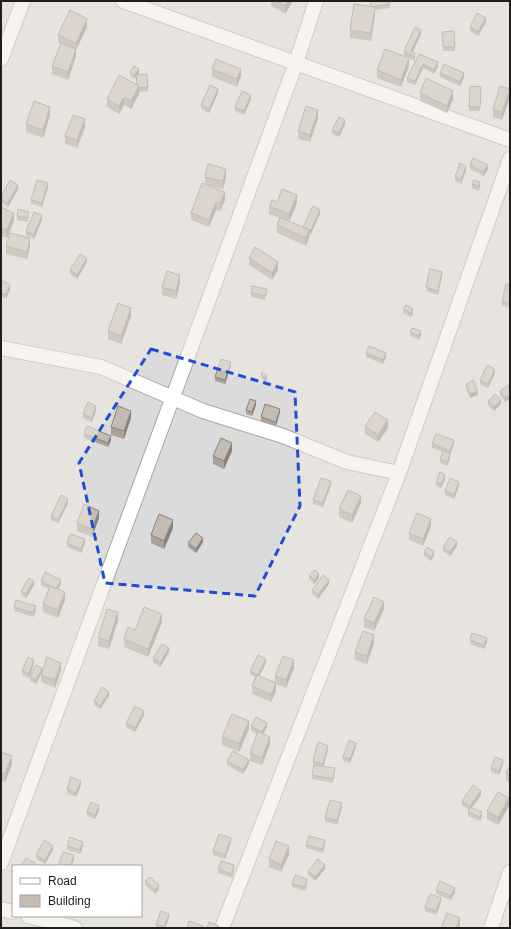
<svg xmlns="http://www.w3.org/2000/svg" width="511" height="929" viewBox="0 0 511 929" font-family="Arial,sans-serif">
	<rect width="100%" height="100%" fill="#f0ebe4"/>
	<!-- residential -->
	<path fill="#dcdbdb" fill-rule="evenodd" d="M 1,1 L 510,1 L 510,928 L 1,928 ZM 13,866 L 141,866 L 141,916 L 13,916 Z"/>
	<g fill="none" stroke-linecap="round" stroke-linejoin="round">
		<!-- minor casing -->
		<g stroke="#a5a5a5" stroke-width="16">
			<path id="minor" d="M 123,1 L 510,140
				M 1,59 L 23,1
				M 1,348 L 101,367 L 203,411 L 283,436 L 347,462 L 399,473
				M 1,863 L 296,63 L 316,1
				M 1,909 L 13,912
				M 28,916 L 75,928
				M 222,928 L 399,473 L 510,159
				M 491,928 L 510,872"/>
		</g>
		<!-- minor -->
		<use href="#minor" stroke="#fff" stroke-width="14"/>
	</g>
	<!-- wall -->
	<path fill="#a9a19a" d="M 271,1 L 293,1 L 285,14 L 271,6 Z
		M 370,1 L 390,1 L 390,8 L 375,10 L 375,15 L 371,41 L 350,38 L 350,30 L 370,7 Z
		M 486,22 L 478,36 L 470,31 L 470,27 Z
		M 87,27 L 76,50 L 76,56 L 68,80 L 52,74 L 52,66 L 61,44 L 58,43 L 58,35 Z
		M 454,31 L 455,51 L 443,51 L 442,32 Z
		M 421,34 L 413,52 L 415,57 L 414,61 L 404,55 L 404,51 Z
		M 419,54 L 438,66 L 434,74 L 423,68 L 415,85 L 407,82 L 407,78 Z
		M 409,66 L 401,87 L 377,78 L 377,70 Z
		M 212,69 L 241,76 L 237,87 L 212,77 Z
		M 130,72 L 139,73 L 137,75 L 148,87 L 148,91 L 139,92 L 139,94 L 131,109 L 124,105 L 119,114 L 107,107 L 107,99 L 137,85 L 136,76 L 134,79 L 130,76 Z
		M 440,73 L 464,77 L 460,86 L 440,77 Z
		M 470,86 L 481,87 L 480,111 L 469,111 Z
		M 218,93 L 209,113 L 201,109 L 201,105 Z
		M 420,93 L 453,99 L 447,113 L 420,101 Z
		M 510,97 L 502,120 L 493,117 L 493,109 Z
		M 251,99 L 244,115 L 235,111 L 235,107 Z
		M 50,115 L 43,138 L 26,132 L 26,124 Z
		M 318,118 L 310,142 L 298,139 L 298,131 Z
		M 345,124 L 339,137 L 332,134 L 332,130 Z
		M 85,127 L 77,148 L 65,144 L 65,136 Z
		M 470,165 L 488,169 L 484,176 L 470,169 Z
		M 466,170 L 461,184 L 455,181 L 455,177 Z
		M 205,177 L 226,177 L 223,189 L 205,184 L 225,200 L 220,211 L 216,210 L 209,227 L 191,220 L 191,213 L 205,184 Z
		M 472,184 L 480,186 L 478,191 L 472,188 Z
		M 48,187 L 42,207 L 31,204 L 31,200 Z
		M 18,189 L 8,207 L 1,203 L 1,196 Z
		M 277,202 L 297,203 L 289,221 L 303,227 L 320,214 L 309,236 L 306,246 L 277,233 L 277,225 L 280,218 L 269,214 L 269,206 Z
		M 1,207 L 14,221 L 7,238 L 1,236 Z
		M 29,215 L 28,222 L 17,220 L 17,216 Z
		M 42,219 L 34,239 L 26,235 L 26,231 Z
		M 6,246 L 30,246 L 27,259 L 6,254 Z
		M 249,258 L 278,270 L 272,280 L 249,265 Z
		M 87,262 L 77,279 L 70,274 L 70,270 Z
		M 442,276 L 438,295 L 426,291 L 426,287 Z
		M 1,280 L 10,289 L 6,299 L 1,297 Z
		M 180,283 L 176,299 L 162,295 L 162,287 Z
		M 510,285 L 510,307 L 502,306 L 502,302 Z
		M 251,293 L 267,293 L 265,300 L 251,297 Z
		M 403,309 L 413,313 L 411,317 L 403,313 Z
		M 131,316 L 121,344 L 108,339 L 108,331 Z
		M 410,332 L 421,335 L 419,340 L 410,336 Z
		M 366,353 L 386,357 L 383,364 L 366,357 Z
		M 231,366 L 225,384 L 215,381 L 215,377 Z
		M 495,373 L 488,388 L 480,384 L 480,380 Z
		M 261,374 L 267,379 L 265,382 L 261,378 Z
		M 466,384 L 478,395 L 470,398 L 466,388 Z
		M 510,384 L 505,402 L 500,395 L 500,391 Z
		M 488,401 L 501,404 L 494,411 L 488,405 Z
		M 256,405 L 252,416 L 246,414 L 246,410 Z
		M 96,410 L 92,422 L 83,418 L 83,414 Z
		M 280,412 L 276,426 L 261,421 L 261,417 Z
		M 131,418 L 124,439 L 111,435 L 111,427 Z
		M 365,426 L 388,428 L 378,442 L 365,434 Z
		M 84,434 L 111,440 L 108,447 L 84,438 Z
		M 432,444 L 454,444 L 450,454 L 450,458 L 447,466 L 440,463 L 440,459 L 443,452 L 432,448 Z
		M 232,451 L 224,469 L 213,464 L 213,456 Z
		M 445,479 L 441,488 L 436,486 L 436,482 Z
		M 331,485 L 323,507 L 313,504 L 313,500 Z
		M 459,486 L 454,499 L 445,495 L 445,491 Z
		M 68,503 L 58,523 L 51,520 L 51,516 Z
		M 361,503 L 352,523 L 339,517 L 339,509 Z
		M 99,518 L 92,537 L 77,531 L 77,523 Z
		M 431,526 L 423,546 L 409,540 L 409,533 Z
		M 173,528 L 164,549 L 151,543 L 151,535 Z
		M 203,542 L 196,553 L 188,547 L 188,543 Z
		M 67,543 L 85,543 L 81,553 L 67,547 Z
		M 457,546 L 450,556 L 443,551 L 443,547 Z
		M 424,552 L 434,555 L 431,561 L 424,556 Z
		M 309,575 L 319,578 L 314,584 L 309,579 Z
		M 41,581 L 61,584 L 58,589 L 65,600 L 58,618 L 43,612 L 43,604 L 49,589 L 41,585 Z
		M 329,584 L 318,599 L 312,594 L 312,590 Z
		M 34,585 L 26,598 L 21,595 L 21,591 Z
		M 14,607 L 36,610 L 33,617 L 14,611 Z
		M 384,609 L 374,631 L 364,627 L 364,619 Z
		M 118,620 L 109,649 L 98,646 L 98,638 Z
		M 162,622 L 148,657 L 124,647 L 124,639 L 135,630 Z
		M 470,640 L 487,642 L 484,649 L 470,644 Z
		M 374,643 L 367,664 L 355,660 L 355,652 Z
		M 169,652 L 160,667 L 153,662 L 153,658 Z
		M 266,663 L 259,676 L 275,683 L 275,676 L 294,668 L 286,688 L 276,684 L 276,691 L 271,702 L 252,694 L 252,686 L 255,677 L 250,674 L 250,671 Z
		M 34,664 L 29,678 L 22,675 L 22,671 Z
		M 61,670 L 55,688 L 41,682 L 41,674 L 36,684 L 30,681 L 30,677 L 42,671 Z
		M 109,696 L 100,709 L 94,705 L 94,701 Z
		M 144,715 L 135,732 L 126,727 L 126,723 Z
		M 251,726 L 267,727 L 263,733 L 270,744 L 262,765 L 250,761 L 250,753 L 257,734 L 251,730 Z
		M 249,729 L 239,752 L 222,745 L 222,737 Z
		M 356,747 L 350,763 L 343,761 L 343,757 Z
		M 328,750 L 323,766 L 335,772 L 333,783 L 312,779 L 314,765 L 313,765 L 313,761 Z
		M 1,752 L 12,764 L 5,782 L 1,781 Z
		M 227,761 L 249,764 L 243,774 L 227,765 Z
		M 503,764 L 499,775 L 491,772 L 491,768 Z
		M 510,765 L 510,783 L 506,781 L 506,773 Z
		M 81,785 L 76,797 L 67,793 L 67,789 Z
		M 481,795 L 471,808 L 482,816 L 480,821 L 468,816 L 468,812 L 469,810 L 462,805 L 462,801 Z
		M 509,806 L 498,825 L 487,819 L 487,811 Z
		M 342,807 L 337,825 L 325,821 L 325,817 Z
		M 99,810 L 95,819 L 87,816 L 87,812 Z
		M 231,842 L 225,859 L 213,855 L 213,851 Z
		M 325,844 L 323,853 L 306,848 L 306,845 Z
		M 67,846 L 83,846 L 80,854 L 67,850 Z
		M 53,850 L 45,864 L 36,859 L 36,855 Z
		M 289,854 L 281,872 L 269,867 L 269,859 Z
		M 218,869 L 234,869 L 232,878 L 218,873 Z
		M 325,869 L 315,881 L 308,875 L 308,871 Z
		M 145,881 L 159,889 L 155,894 L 145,885 Z
		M 307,883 L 305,891 L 292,887 L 292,884 Z
		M 436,890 L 455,892 L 451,900 L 436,894 Z
		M 441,902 L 436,915 L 425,911 L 425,907 Z
		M 169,918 L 165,928 L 156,928 L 156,924 Z"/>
	<!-- shaded-wall -->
	<path fill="#89837d" d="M 288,1 L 293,1 L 285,14 L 285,6 Z
		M 375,7 L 375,15 L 371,41 L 371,33 Z
		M 486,18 L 486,22 L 478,36 L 478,32 Z
		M 87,19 L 87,27 L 76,50 L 76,56 L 68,80 L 68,72 L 76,51 L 76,43 Z
		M 421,30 L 421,34 L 411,55 L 411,51 Z
		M 415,53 L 415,57 L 414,61 L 414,57 Z
		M 409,58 L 409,66 L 401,87 L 401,80 Z
		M 438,62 L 438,66 L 434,74 L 434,70 Z
		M 423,64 L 423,68 L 415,85 L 415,81 Z
		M 139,69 L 139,73 L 134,79 L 134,75 Z
		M 241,69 L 241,76 L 237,87 L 237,79 Z
		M 464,73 L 464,77 L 460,86 L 460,82 Z
		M 139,86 L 139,94 L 131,109 L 131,101 Z
		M 218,89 L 218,93 L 209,113 L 209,109 Z
		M 510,89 L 510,97 L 502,120 L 502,112 Z
		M 453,91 L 453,99 L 447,113 L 447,106 Z
		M 251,95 L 251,99 L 244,115 L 244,111 Z
		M 124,97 L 124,105 L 119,114 L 119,106 Z
		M 50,107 L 50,115 L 43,138 L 43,130 Z
		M 318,110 L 318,118 L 310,142 L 310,135 Z
		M 85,119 L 85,127 L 77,148 L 77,140 Z
		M 345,120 L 345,124 L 339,137 L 339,133 Z
		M 488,165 L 488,169 L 484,176 L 484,172 Z
		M 466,166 L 466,170 L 461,184 L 461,180 Z
		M 226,169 L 226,177 L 223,189 L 223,181 Z
		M 480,182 L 480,186 L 478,191 L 478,187 Z
		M 48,183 L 48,187 L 42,207 L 42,203 Z
		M 18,185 L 18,189 L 8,207 L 8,203 Z
		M 225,192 L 225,200 L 220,211 L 220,203 Z
		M 297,195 L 297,203 L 289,222 L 289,214 Z
		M 216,202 L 216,210 L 209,227 L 209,220 Z
		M 320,210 L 320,214 L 310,236 L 310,232 Z
		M 14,213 L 14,221 L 7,238 L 7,230 Z
		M 42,215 L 42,219 L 34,239 L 34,235 Z
		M 309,230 L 309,238 L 306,246 L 306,238 Z
		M 30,238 L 30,246 L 27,259 L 27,252 Z
		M 87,258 L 87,262 L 77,279 L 77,275 Z
		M 278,262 L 278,270 L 272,280 L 272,273 Z
		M 442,272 L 442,276 L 438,295 L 438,291 Z
		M 180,275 L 180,283 L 176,299 L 176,291 Z
		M 10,285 L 10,289 L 6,299 L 6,295 Z
		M 131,308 L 131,316 L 121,344 L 121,336 Z
		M 413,309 L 413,313 L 411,317 L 411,313 Z
		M 421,331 L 421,335 L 419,340 L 419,336 Z
		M 386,353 L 386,357 L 383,364 L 383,360 Z
		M 231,362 L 231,366 L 225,384 L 225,380 Z
		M 495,369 L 495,373 L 488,388 L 488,384 Z
		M 267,375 L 267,379 L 265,382 L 265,378 Z
		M 478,391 L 478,395 L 470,398 L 470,394 Z
		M 510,395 L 510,399 L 505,402 L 505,398 Z
		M 501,400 L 501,404 L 494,411 L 494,407 Z
		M 256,401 L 256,405 L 252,416 L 252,412 Z
		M 96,406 L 96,410 L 92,422 L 92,418 Z
		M 280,409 L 280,412 L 276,426 L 276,422 Z
		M 131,411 L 131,418 L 124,439 L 124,431 Z
		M 388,420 L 388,428 L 378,442 L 378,435 Z
		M 111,436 L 111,440 L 108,447 L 108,443 Z
		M 454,440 L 454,444 L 450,455 L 450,451 Z
		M 232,443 L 232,451 L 224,469 L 224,461 Z
		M 450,454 L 450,458 L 447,466 L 447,462 Z
		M 445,475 L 445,479 L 441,488 L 441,484 Z
		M 331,481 L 331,485 L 323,507 L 323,503 Z
		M 459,482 L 459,486 L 454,499 L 454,495 Z
		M 361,496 L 361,503 L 352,523 L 352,515 Z
		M 68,499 L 68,503 L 58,523 L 58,520 Z
		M 99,511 L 99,518 L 92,537 L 92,529 Z
		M 431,519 L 431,526 L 423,546 L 423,539 Z
		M 173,520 L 173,528 L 164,549 L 164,541 Z
		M 203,538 L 203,542 L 196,553 L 196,549 Z
		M 85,539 L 85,543 L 81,553 L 81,549 Z
		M 457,542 L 457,546 L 450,556 L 450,552 Z
		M 434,551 L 434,555 L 431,561 L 431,557 Z
		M 319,574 L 319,578 L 314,584 L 314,580 Z
		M 61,580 L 61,584 L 56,593 L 56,589 Z
		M 329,580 L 329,584 L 318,599 L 318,595 Z
		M 34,581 L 34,585 L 26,598 L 26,594 Z
		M 65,592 L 65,600 L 58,618 L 58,610 Z
		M 384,602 L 384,609 L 374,631 L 374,623 Z
		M 36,606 L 36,610 L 33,617 L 33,613 Z
		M 118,612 L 118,620 L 109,649 L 109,641 Z
		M 162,614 L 162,622 L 148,657 L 148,649 Z
		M 374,635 L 374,643 L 367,664 L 367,656 Z
		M 487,638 L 487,642 L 484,649 L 484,645 Z
		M 169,648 L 169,652 L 160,667 L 160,663 Z
		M 266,659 L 266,663 L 258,679 L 258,675 Z
		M 34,660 L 34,664 L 29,678 L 29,674 Z
		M 294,660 L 294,668 L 286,688 L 286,680 Z
		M 61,663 L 61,670 L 55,688 L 55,680 Z
		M 42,668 L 42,672 L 36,684 L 36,680 Z
		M 276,683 L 276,691 L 271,702 L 271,695 Z
		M 109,692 L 109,696 L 100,709 L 100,706 Z
		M 144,711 L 144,715 L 135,732 L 135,728 Z
		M 249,721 L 249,729 L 239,752 L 239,744 Z
		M 267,723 L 267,727 L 262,736 L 262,732 Z
		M 270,737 L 270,744 L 262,765 L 262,758 Z
		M 356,743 L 356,747 L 350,763 L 350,759 Z
		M 328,746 L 328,750 L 323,768 L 323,764 Z
		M 12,756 L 12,764 L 5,782 L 5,774 Z
		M 249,760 L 249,764 L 243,774 L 243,770 Z
		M 503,760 L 503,764 L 499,775 L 499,771 Z
		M 81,781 L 81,785 L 76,797 L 76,793 Z
		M 481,791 L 481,795 L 470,810 L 470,806 Z
		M 509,798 L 509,806 L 498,825 L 498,817 Z
		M 342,803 L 342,807 L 337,825 L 337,821 Z
		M 99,806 L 99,810 L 95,819 L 95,815 Z
		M 482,812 L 482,816 L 480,821 L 480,817 Z
		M 231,838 L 231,842 L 225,859 L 225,855 Z
		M 325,840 L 325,844 L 323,853 L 323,849 Z
		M 83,842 L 83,846 L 80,854 L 80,850 Z
		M 53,846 L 53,850 L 45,864 L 45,860 Z
		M 289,846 L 289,854 L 281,872 L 281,865 Z
		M 74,855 L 74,859 L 72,866 L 70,866 Z
		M 234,865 L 234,869 L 232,878 L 232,874 Z
		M 325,865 L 325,869 L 315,881 L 315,877 Z
		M 307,879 L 307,883 L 305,891 L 305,887 Z
		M 159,885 L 159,889 L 155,894 L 155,890 Z
		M 455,888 L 455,892 L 451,900 L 451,896 Z
		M 441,898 L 441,902 L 436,915 L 436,911 Z
		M 169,914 L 169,918 L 165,928 L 164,928 Z
		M 460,918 L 460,926 L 459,928 L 456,928 Z"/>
	<!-- building -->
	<path fill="#c4bbb3" stroke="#89837d" d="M 277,1 L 288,1 L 285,6 Z
		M 370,1 L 390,1 L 390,4 L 371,7 Z
		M 354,4 L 375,7 L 371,33 L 350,30 Z
		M 70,10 L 87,19 L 76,43 L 58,35 Z
		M 477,13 L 486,18 L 478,32 L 470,27 Z
		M 415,27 L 421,30 L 411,51 L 415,53 L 414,57 L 404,51 Z
		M 454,31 L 455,47 L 443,47 L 442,32 Z
		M 61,43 L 76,49 L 68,72 L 52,66 Z
		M 385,49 L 409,58 L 401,80 L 377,70 Z
		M 419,54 L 438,62 L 434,70 L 423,64 L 415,81 L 407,78 Z
		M 216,59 L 241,69 L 237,79 L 212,69 Z
		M 444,64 L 464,73 L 460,82 L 440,73 Z
		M 134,66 L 139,69 L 134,75 L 130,72 Z
		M 147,74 L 148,87 L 139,88 L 139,86 L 137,85 L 136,75 Z
		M 119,75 L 139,86 L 131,101 L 124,97 L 119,106 L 107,99 Z
		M 426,78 L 453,91 L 447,106 L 420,93 Z
		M 210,85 L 218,89 L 209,109 L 201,105 Z
		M 470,86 L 481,87 L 480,107 L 469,107 Z
		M 500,86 L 510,89 L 502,112 L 493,109 Z
		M 242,91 L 251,95 L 244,111 L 235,107 Z
		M 34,101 L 50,107 L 43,130 L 26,124 Z
		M 306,106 L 318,110 L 310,135 L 298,131 Z
		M 73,115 L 85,119 L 77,140 L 65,136 Z
		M 339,117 L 345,120 L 339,133 L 332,130 Z
		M 473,158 L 488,165 L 484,172 L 470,165 Z
		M 460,163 L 466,166 L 461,180 L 455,177 Z
		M 208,164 L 226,169 L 223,181 L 205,177 Z
		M 10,180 L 18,185 L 8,203 L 1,199 L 1,196 Z
		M 37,180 L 48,183 L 42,203 L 31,200 Z
		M 474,180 L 480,182 L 478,187 L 472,184 Z
		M 202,183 L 225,192 L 220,203 L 216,202 L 209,220 L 191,213 Z
		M 282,189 L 297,195 L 289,214 L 269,206 L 272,200 L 277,202 Z
		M 313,206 L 320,210 L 310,232 L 309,230 L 303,227 Z
		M 1,207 L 14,213 L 7,230 L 1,228 Z
		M 18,209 L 29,212 L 28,218 L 17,216 Z
		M 34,212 L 42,215 L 34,235 L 26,231 Z
		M 280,217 L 309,230 L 306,238 L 277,225 Z
		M 10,233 L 30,238 L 27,252 L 6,246 Z
		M 255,247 L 278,262 L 272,273 L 249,258 Z
		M 80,254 L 87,258 L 77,275 L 70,270 Z
		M 430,269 L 442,272 L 438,291 L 426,287 Z
		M 167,271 L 180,275 L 176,291 L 162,287 Z
		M 1,280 L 10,285 L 6,295 L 1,293 Z
		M 506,284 L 510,285 L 510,303 L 502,302 Z
		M 252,286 L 267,289 L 265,296 L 251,293 Z
		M 118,303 L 131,308 L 121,336 L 108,331 Z
		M 406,305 L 413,309 L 411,313 L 403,309 Z
		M 412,328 L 421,331 L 419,336 L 410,332 Z
		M 369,346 L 386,353 L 383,360 L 366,353 Z
		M 221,359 L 231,362 L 225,380 L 215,377 Z
		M 487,365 L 495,369 L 488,384 L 480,380 Z
		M 263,372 L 267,375 L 265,378 L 261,374 Z
		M 473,380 L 478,391 L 470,394 L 466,384 Z
		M 510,384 L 510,395 L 505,398 L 500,391 Z
		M 495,394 L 501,400 L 494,407 L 488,401 Z
		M 250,399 L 256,401 L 252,412 L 246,410 Z
		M 88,402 L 96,406 L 92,418 L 83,414 Z
		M 265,404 L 280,409 L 276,422 L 261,417 Z
		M 118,406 L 131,411 L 124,431 L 111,427 Z
		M 375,412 L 388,420 L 378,435 L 365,426 Z
		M 87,426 L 111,436 L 108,443 L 84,434 Z
		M 436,434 L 454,440 L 450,451 L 432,444 Z
		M 221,438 L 232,443 L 224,461 L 213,456 Z
		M 443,451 L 450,454 L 447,462 L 440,459 Z
		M 440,472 L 445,475 L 441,484 L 436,482 Z
		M 321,478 L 331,481 L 323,503 L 313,500 Z
		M 450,478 L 459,482 L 454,495 L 445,491 Z
		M 348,490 L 361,496 L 352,515 L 339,509 Z
		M 61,495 L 68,499 L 58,520 L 51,516 Z
		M 84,504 L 99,511 L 92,529 L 77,523 Z
		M 417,513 L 431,519 L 423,539 L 409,533 Z
		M 159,514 L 173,520 L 164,541 L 151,535 Z
		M 196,533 L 203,538 L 196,549 L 188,543 Z
		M 70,534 L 85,539 L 81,549 L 67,543 Z
		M 450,537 L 457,542 L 450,552 L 443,547 Z
		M 427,547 L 434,551 L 431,557 L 424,552 Z
		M 315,570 L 319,574 L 314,580 L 309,575 Z
		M 45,572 L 61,580 L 56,589 L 41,581 Z
		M 323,575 L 329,580 L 318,595 L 312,590 Z
		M 29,578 L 34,581 L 26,594 L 21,591 Z
		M 50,586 L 65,592 L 58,610 L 43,604 Z
		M 374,597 L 384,602 L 374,623 L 364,619 Z
		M 16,600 L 36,606 L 33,613 L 14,607 Z
		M 144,607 L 162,614 L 148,649 L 124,639 L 128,627 L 135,630 Z
		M 107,609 L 118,612 L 109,641 L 98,638 Z
		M 363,631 L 374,635 L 367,656 L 355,652 Z
		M 472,633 L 487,638 L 484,645 L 470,640 Z
		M 162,644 L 169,648 L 160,663 L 153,658 Z
		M 258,655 L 266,659 L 258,675 L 250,671 Z
		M 283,656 L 294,660 L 286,680 L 275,676 Z
		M 28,657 L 34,660 L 29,674 L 22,671 Z
		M 47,657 L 61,663 L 55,680 L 41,675 Z
		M 36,665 L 42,668 L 36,680 L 30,677 Z
		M 257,675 L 276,683 L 271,695 L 252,686 Z
		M 102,687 L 109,692 L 100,706 L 94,701 Z
		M 135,706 L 144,711 L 135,728 L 126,723 Z
		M 232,714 L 249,721 L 239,744 L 222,737 Z
		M 256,717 L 267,723 L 262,732 L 251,726 Z
		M 258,731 L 270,737 L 262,758 L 250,753 Z
		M 349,740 L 356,743 L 350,759 L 343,757 Z
		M 318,742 L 328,746 L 323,764 L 313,761 Z
		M 233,751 L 249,760 L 243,770 L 227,761 Z
		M 1,752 L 12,756 L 5,774 L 1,773 Z
		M 495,757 L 503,760 L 499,771 L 491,768 Z
		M 314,765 L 335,768 L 333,779 L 312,775 Z
		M 510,765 L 510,775 L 506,773 Z
		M 71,777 L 81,781 L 76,793 L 67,789 Z
		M 473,785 L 481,791 L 470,806 L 462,801 Z
		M 498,792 L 509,798 L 498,817 L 487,811 Z
		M 330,800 L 342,803 L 337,821 L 325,817 Z
		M 91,802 L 99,806 L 95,815 L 87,812 Z
		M 470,807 L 482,812 L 480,817 L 468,812 Z
		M 219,834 L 231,838 L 225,855 L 213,851 Z
		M 309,836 L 325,840 L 323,849 L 306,845 Z
		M 70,837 L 83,842 L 80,850 L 67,846 Z
		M 44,840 L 53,846 L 45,860 L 36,855 Z
		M 276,841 L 289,846 L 281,865 L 269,859 Z
		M 63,852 L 74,855 L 70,866 L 58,866 Z
		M 26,858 L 35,863 L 33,866 L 20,866 Z
		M 318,859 L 325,865 L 315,877 L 308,871 Z
		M 221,861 L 234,865 L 232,874 L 218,869 Z
		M 295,875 L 307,879 L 305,887 L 292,884 Z
		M 150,877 L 159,885 L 155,890 L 145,881 Z
		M 440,881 L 455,888 L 451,896 L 436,890 Z
		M 430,894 L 441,898 L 436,911 L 425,907 Z
		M 161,911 L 169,914 L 164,927 L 156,924 Z
		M 447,913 L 460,918 L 456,928 L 441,928 Z
		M 189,921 L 203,926 L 202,928 L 187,928 Z
		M 209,922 L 219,926 L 218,928 L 207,928 Z"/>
	<!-- marked area -->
	<path d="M0 0H511V929H0ZM 151,349 L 295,392 L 300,506 L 255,596 L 105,583 L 79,463 Z" fill="#f0ebe4" fill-opacity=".55" fill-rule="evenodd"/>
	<path fill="none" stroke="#1d4ed8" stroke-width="3" stroke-dasharray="8 5" stroke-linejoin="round" d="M 151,349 L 295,392 L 300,506 L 255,596 L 105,583 L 79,463 Z"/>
	<!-- border -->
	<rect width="511" height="929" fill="none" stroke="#1e1e1e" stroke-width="4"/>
	<!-- legend -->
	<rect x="12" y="865" width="130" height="52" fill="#ffffff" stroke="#a5a5a5"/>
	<rect x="20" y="878" width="20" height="6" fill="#ffffff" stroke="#a5a5a5"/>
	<text x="48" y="885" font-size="12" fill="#1e1e1e">Road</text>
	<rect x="20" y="895" width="20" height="12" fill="#c4bbb3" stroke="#a5a5a5"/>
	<text x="48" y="905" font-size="12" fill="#1e1e1e">Building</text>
</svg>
